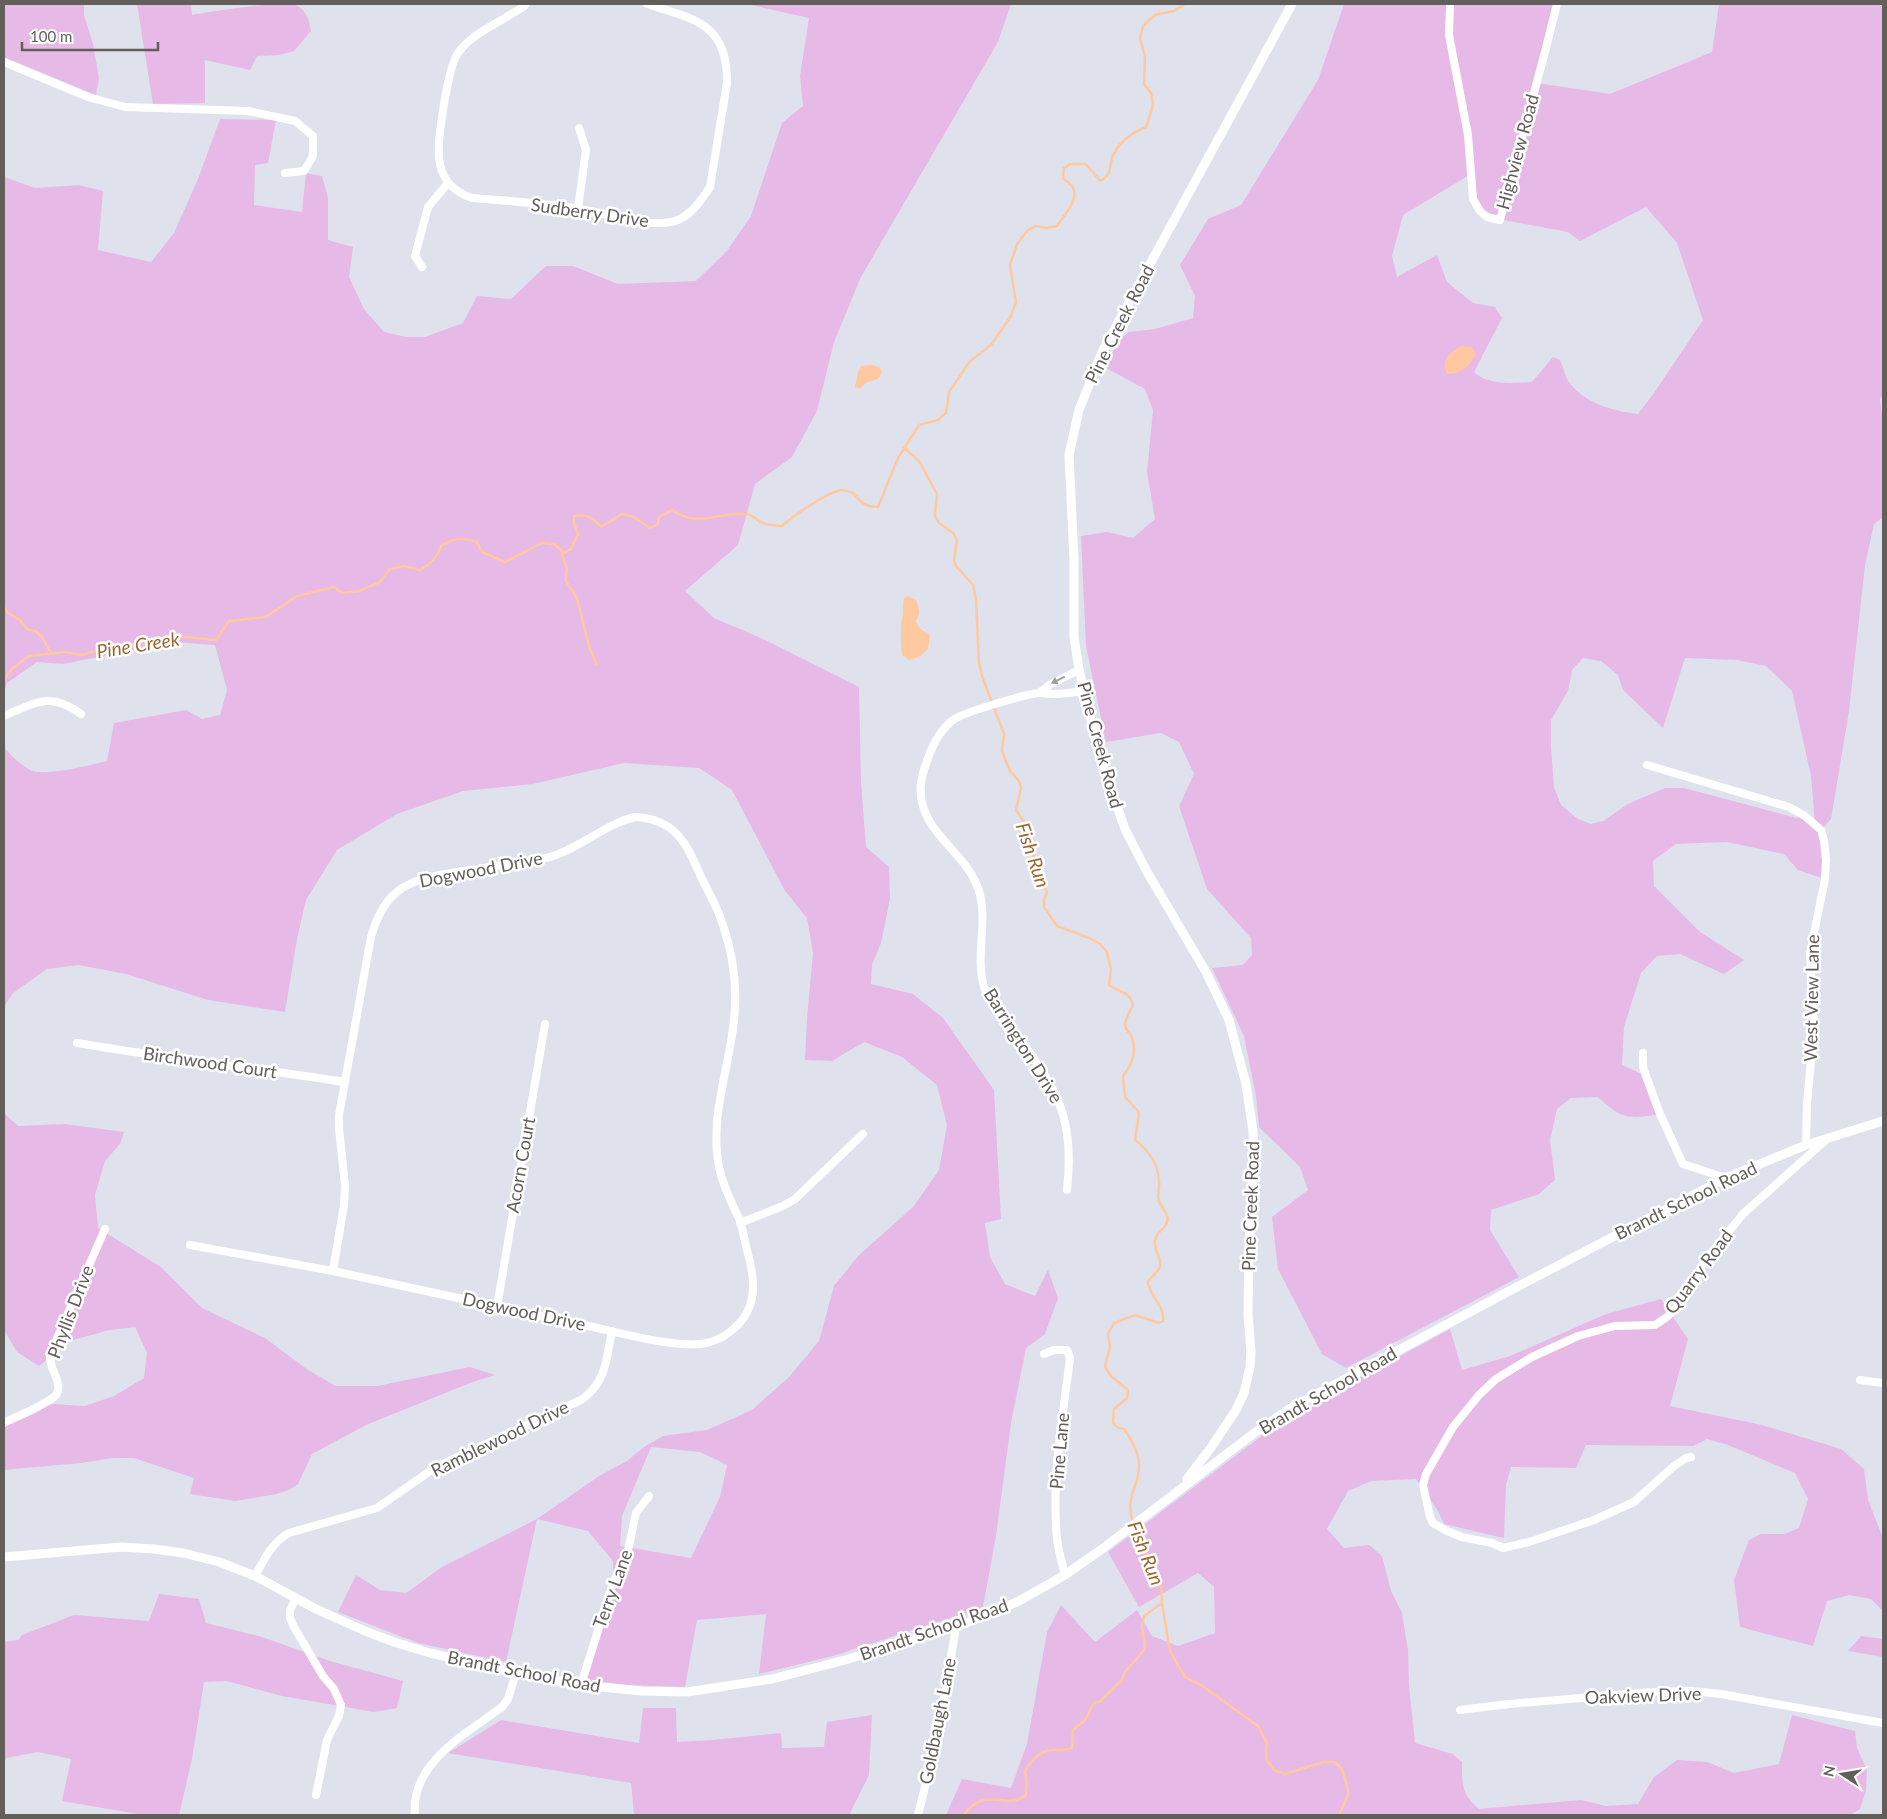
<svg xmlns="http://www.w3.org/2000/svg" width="1887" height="1819" viewBox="0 0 1887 1819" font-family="Lato,sans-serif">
	<rect width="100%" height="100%" fill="#dfe2ed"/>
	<!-- green -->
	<path fill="#e7b9e7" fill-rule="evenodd" d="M 4,4 L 84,4 L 84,15 L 93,44 L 99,78 L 96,95 L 4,57 Z
		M 137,4 L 191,4 L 192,15 C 210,12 284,0 296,5 C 307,11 309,20 311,31 L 294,51 L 280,55 L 257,56 L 250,70 L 205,60 L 205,103 L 153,104 Z
		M 747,4 L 1011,4 L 998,42 L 861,277 L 834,342 L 817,411 L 792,457 L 755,484 L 738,545 L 685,591 L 714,618 L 763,639 L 859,687 L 861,782 L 866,847 L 889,867 L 890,899 L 881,943 L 872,965 L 871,984 L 913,994 L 943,1018 L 994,1090 L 1001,1219 L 985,1223 L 990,1257 L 1005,1284 L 1035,1296 L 1048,1270 L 1058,1298 L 1045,1334 L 1026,1348 L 1011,1423 L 996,1536 L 983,1607 L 833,1656 L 759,1674 L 766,1614 L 697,1620 L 685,1687 L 627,1685 L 585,1680 L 613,1593 L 613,1561 L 588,1531 L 537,1519 L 506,1662 L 418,1643 L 338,1612 L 356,1575 L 380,1590 L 406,1593 L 442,1567 L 537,1519 L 599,1476 L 627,1461 L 644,1447 L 663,1436 L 707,1430 L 752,1410 L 789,1377 L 819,1341 L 834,1286 L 858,1256 L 913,1207 L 939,1170 L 947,1125 L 937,1085 L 902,1057 L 864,1042 L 832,1061 L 805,1060 L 807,1018 L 813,953 L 807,918 L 785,891 L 732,790 L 699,768 L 624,763 L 533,784 L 463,791 L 397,814 L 337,850 L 306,900 L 297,939 L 285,1012 L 208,1000 L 126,974 L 78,965 L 47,969 L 13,993 L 4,1007 L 4,747 C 10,755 21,765 30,770 C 44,777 91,765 107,761 L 114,723 L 186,710 L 202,719 L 220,715 L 227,690 L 215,645 L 173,642 L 63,664 L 37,662 L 7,683 L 4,692 L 4,177 L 35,188 L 79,185 L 103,191 L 98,250 L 151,262 L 174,233 L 198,179 L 220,119 L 276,120 L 268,163 L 255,165 L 254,205 L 302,212 L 306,173 L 322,176 L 328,198 L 328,240 L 353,247 L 349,277 L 364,309 L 384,332 L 406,337 L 425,337 L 463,323 L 477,296 L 511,299 L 546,266 L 573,266 L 618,284 L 696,281 L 727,251 L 751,216 L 782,123 L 803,106 L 800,76 L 809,18 ZM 651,1447 L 700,1452 L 727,1465 L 720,1497 L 691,1558 L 620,1546 L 622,1516 Z
		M 1344,4 L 1557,4 L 1537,83 L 1610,94 L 1712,52 L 1719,4 L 1883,4 L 1883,394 L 1880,399 L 1883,424 L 1883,517 L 1874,524 L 1865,565 L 1849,711 L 1831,819 L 1821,830 L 1825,879 L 1798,870 L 1784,854 L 1727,842 L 1676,844 L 1653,861 L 1654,886 L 1700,932 L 1744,960 L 1724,974 L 1680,954 L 1657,956 L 1641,973 L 1624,1027 L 1622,1065 L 1646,1076 L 1660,1114 C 1629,1119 1622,1120 1598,1097 L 1571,1098 L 1557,1109 L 1550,1140 L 1555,1180 L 1539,1194 L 1491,1210 L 1490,1230 L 1519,1277 L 1346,1368 L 1322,1354 L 1278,1269 L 1272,1217 L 1308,1190 L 1300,1167 L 1259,1127 L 1256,1096 L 1244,1036 L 1212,968 L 1243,965 L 1252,955 L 1251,938 L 1207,889 L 1179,806 L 1194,774 L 1179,742 L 1161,733 L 1106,742 L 1086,646 L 1081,536 L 1107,532 L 1133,538 L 1155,519 L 1147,472 L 1153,410 L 1145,389 L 1104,367 L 1120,339 L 1129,332 L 1155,329 L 1193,318 L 1195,296 L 1180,265 L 1208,219 L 1241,205 L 1318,80 ZM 1471,174 L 1480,211 L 1487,217 L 1568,232 L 1580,241 L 1646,207 L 1677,243 L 1703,320 L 1654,393 L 1638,414 C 1612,411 1581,402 1567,379 C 1564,373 1563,366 1560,360 L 1553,357 L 1532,382 C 1513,383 1489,386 1474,372 L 1502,318 L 1495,307 L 1473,303 L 1447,282 L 1437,255 L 1397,277 L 1392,256 L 1403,215 ZM 1583,658 L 1601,661 L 1618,675 L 1623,690 L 1663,728 L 1685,658 L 1737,660 L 1766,666 L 1792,691 L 1811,776 L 1815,824 L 1805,816 L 1797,818 L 1684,788 L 1665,788 L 1628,804 L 1603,821 L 1591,824 L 1578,819 L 1561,805 L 1554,787 L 1551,747 L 1551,720 L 1568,691 L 1572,670 Z
		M 4,1113 L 18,1126 L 64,1124 L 124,1132 L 120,1144 L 105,1161 L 95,1195 L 98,1228 L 161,1267 L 202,1308 L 265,1338 L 308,1370 L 336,1386 L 377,1386 L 470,1367 L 495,1375 L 470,1383 L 366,1425 L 312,1454 L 298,1484 L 289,1490 L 277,1494 L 235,1501 L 190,1494 L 194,1478 L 134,1458 L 113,1458 L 81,1463 L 4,1470 L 4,1427 L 15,1419 L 52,1404 L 85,1406 L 114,1396 L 144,1378 L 147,1353 L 135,1327 L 110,1330 L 73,1340 L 39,1366 L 17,1352 L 4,1330 Z
		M 1661,1299 L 1688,1339 L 1670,1406 L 1762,1425 L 1841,1449 L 1864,1469 L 1868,1500 L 1883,1538 L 1883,1611 L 1871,1599 L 1849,1595 L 1827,1601 L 1813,1646 L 1740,1627 L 1734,1580 L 1749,1540 L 1761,1534 L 1784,1534 L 1799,1528 L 1808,1499 L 1795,1473 L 1728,1445 L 1707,1439 L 1693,1446 L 1586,1445 L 1576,1468 L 1511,1467 L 1506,1485 L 1504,1538 L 1444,1524 L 1438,1511 L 1416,1479 L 1371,1481 L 1348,1491 L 1327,1529 L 1344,1548 L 1369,1545 L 1382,1556 L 1391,1591 L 1402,1613 L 1408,1650 L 1409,1685 L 1415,1743 L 1453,1754 L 1462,1762 C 1462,1784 1461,1794 1479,1809 L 1581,1800 L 1606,1806 L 1638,1804 L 1654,1777 L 1677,1760 L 1707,1762 L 1734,1773 L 1779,1764 L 1792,1715 L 1855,1731 L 1857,1748 L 1867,1770 L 1866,1791 L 1860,1809 L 1850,1815 L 946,1815 L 962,1779 L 1011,1788 L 1027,1744 L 1047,1632 L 1061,1605 L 1095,1642 L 1137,1610 L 1152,1636 L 1178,1646 L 1215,1633 L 1214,1587 L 1198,1573 L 1139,1607 L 1108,1552 L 1283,1420 L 1450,1329 L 1462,1370 L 1510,1356 L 1606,1314 Z
		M 159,1594 L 199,1599 L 206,1623 L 262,1637 L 330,1661 L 403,1681 L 397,1708 L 374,1712 L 282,1696 L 226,1681 L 204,1682 L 192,1759 L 179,1815 L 143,1815 L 62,1801 L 71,1759 L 38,1752 L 6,1758 L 4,1763 L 4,1642 L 18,1640 L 22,1635 L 74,1615 L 149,1621 Z
		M 1861,1636 L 1883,1639 L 1883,1657 L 1848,1651 Z
		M 643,1708 L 676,1708 L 677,1742 L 712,1740 L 781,1733 L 782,1748 L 824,1747 L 827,1722 L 872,1715 L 869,1775 L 849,1815 L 634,1815 L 631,1783 L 448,1753 L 501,1720 L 639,1743 Z"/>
	<!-- water -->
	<path fill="#ffc89e" d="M 1462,346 L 1472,347 L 1476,354 C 1471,365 1460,375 1447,374 C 1440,361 1450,352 1462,346 Z
		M 872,365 L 879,367 L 882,371 C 879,382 875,379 866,383 C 864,384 862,387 860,389 L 855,387 L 858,372 L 861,366 Z
		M 908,596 L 916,600 C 919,608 921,613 916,621 L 919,628 L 930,635 L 928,649 L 919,657 L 909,660 L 902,655 C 901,641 900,632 902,619 C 904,612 902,605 904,598 Z"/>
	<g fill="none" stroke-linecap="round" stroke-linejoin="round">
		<!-- stream -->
		<path stroke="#ffc89e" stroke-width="2.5" d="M 904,448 L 919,461 L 937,494 L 935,515 L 938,522 L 953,533 L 957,540 L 954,561 L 956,566 L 973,585 L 976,599 L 979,663 L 982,676 L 1004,734 L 1002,750 L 1005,759 L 1010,771 L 1019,781 L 1021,788 L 1016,810 L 1026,825 L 1027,840 L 1035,859 L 1039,877 L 1047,892 L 1044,899 L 1044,907 L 1057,926 L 1089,938 L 1100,944 L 1107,952 L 1111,970 L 1109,985 C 1120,994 1128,989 1133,1005 C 1130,1011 1126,1017 1125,1024 C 1125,1031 1130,1032 1132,1038 C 1137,1053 1132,1064 1123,1076 L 1125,1097 L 1137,1110 L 1139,1114 L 1135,1140 C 1150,1151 1160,1167 1159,1186 C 1159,1192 1157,1195 1159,1201 C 1161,1209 1170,1213 1167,1222 C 1165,1230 1156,1231 1155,1241 C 1153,1250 1165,1261 1158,1270 C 1155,1274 1151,1277 1148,1282 C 1150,1297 1165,1306 1163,1321 L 1159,1323 L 1135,1315 L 1114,1323 L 1108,1334 L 1110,1347 L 1105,1367 L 1111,1376 L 1128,1390 L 1127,1398 L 1114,1409 L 1113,1423 L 1118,1428 L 1124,1429 C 1131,1439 1139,1452 1139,1465 C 1140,1487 1124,1496 1133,1522
			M 563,554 L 562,555 L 567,568 L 566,581 L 577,598 L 589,646 L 596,664
			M 4,606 L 8,613 L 20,620 L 28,630 L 36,631 L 42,637 L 51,653
			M 4,679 L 13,668 L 29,656 L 65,652 L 82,655 L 108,647 L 126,648 L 144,642 L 157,641 L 175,636 L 216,640 L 229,621 L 266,617 L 297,596 L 334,587 L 342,593 L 359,591 L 380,582 L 390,569 L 404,566 L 420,570 C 431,563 437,558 441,546 C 456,537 460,537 477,542 L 482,552 L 505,562 L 542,543 L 554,544 L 564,553 L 571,549 L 578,534 L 574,523 L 574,516 C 586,514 593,517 601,527 L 622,514 L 634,517 L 650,528 L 658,524 L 659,517 L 672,510 C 699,529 717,511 746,514 C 753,514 756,521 763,523 C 768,526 776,525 782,526 C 793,516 826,493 841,490 C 845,490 850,492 853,493 C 861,502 865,507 878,507 L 898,458 L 919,425 L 938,420 L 946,413 L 949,392 L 970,361 L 991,345 L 1011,316 L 1016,302 L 1010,265 L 1017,244 L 1027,231 L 1035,226 L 1046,228 L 1057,226 C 1063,217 1081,198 1072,186 C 1069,183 1066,181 1063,178 L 1064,168 L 1070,164 L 1086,164 L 1100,181 C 1112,174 1109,170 1112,158 C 1118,142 1131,133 1146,127 L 1153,105 L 1151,93 L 1144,84 L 1145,56 L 1140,39 L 1143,26 L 1155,15 L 1174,11 L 1185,4
			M 1162,1604 L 1170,1651 L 1185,1677 L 1201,1685 L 1258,1726 L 1267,1743 L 1266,1759 L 1274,1770 L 1285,1774 L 1323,1762 L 1335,1762 L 1342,1769 L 1349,1793 L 1339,1815
			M 964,1815 C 986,1784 1005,1812 1026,1795 L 1027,1780 L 1025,1771 C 1031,1761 1039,1751 1051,1750 C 1059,1749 1063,1751 1072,1748 L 1073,1730 L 1085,1720 L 1094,1703 L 1100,1701 L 1122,1680 L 1125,1672 L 1144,1650 L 1145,1643 L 1142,1627 L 1144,1616 L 1162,1603 L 1161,1581 L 1154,1565 L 1141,1545 L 1134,1527"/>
		<!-- minor -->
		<path stroke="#fff" stroke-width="8" d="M 526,4 C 522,9 516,11 510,15 C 492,26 471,35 458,53 C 451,63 446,92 444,104 C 439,141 427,183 472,198 C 508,201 545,203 580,209 C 607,213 652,230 678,220 C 692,214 702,199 710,187 L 727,83 C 728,23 694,19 647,4
			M 1450,4 L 1449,35 L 1468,135 L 1473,199 L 1480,211 L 1487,217 L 1500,220 L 1545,52 L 1557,4
			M 4,62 L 88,97 L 125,107 L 248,111 L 295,121 L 313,136 L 313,156 L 304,171 L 285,173
			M 578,208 L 586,150 L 579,128
			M 422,267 L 415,256 L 428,207 L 448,183
			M 1039,693 L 1051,684 L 1079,670
			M 4,716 C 35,703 50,691 81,714
			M 1647,765 L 1789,807 L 1805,816 L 1821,830 L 1824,841 L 1826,860 L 1825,879 L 1810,953 L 1814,1028 L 1807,1104 L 1806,1145
			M 635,817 C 677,819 687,845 702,879 C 708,891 714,902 719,914 C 732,948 738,984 734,1020 C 729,1070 708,1121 720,1171 C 724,1189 733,1205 740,1221 C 743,1231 745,1241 747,1250 C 756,1282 759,1312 727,1334 C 720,1339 709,1343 700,1344 C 670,1347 618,1332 588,1326 C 503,1308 418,1290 333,1271 L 344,1205 L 345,1185 L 339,1129 L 339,1115 L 371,937 C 385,887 410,879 458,872 C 477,869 496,866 515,863 C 528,861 543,860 556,855 C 584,845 606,824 635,817 Z
			M 77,1043 C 165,1058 255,1068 344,1082
			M 1643,1053 L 1643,1067 L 1646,1076 L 1660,1114 L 1683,1164 L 1726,1178
			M 1067,1190 C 1075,1118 1058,1090 1016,1034 C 1005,1020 990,1005 984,987 C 974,953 991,916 976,883 C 964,856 936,839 925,812 C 918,794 920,779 927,761 C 932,746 940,730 953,720 C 962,713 1025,694 1039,693 C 1044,693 1049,694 1054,694 C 1064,694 1074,692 1084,691
			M 740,1223 L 783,1206 L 795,1199 L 863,1134
			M 190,1245 L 333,1271
			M 497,1307 L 545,1024
			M 1044,1354 L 1054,1350 L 1067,1350 L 1070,1358 C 1063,1417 1051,1478 1057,1538 C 1058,1550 1062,1563 1065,1575
			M 1860,1380 L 1883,1383
			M 4,1423 C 16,1417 48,1404 56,1395 C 59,1391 59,1388 58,1384 C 56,1372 49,1368 50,1354 L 105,1229
			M 1691,1457 L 1686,1458 L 1674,1466 L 1634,1502 L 1594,1520 L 1529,1542 L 1503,1548 L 1492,1543 L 1462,1537 L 1447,1531 L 1433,1523 L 1430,1517 L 1423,1485 L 1426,1474 L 1453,1427 L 1479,1395 L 1496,1379 L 1532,1357 L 1578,1336 L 1615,1326 L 1655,1325 L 1667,1317 L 1677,1307 L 1706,1259 L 1744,1213 L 1827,1139
			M 255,1576 C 264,1560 272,1542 289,1533 L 377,1508 L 436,1467 L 581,1400 C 607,1382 606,1359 612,1331
			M 296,1598 L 290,1610 L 290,1618 L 294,1627 L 323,1676 L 334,1689 L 341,1705 L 339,1716 L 327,1740 L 316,1795
			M 581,1685 L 612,1586 L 628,1550 L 636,1513 L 649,1496
			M 1460,1710 L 1509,1704 L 1654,1692 L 1692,1691 L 1721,1694 L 1883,1723
			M 415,1815 C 410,1763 466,1734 502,1707 L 508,1699 L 516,1673
			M 918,1815 L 938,1735 L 956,1627"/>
		<!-- tertiary -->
		<path stroke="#fff" stroke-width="9" d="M 1187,1479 L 1210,1449 L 1236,1410 L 1244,1393 L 1250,1367 L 1251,1352 L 1248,1314 L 1249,1251 L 1254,1155 L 1253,1131 L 1246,1084 L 1229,1020 L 1206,972 L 1146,870 L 1125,829 L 1099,754 L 1079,670 L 1074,637 L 1074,560 L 1069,455 L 1079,410 L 1102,352 L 1292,4
			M 4,1557 L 121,1547 L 154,1549 L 183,1553 L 219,1562 L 255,1576 L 316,1609 L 365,1631 L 394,1642 L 430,1653 L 516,1673 L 581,1685 L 642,1691 L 687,1692 L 772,1679 L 845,1660 L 956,1627 L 1017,1602 L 1065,1575 L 1102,1549 L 1253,1434 L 1289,1409 L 1513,1289 L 1726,1178 L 1806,1145 L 1883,1121"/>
	</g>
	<!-- one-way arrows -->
	<defs><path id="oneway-solid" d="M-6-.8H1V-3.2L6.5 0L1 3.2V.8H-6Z" transform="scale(1.25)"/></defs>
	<use fill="#a19e9b" href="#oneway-solid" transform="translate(1058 680) rotate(154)"/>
	<g text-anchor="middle" stroke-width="5" stroke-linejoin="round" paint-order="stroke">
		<!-- street labels -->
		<g font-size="18" fill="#625e59" stroke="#fff">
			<text transform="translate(1518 152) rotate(-75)" y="6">Highview Road</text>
			<text transform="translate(590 213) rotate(8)" y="6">Sudberry Drive</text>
			<text transform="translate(1120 324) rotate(-63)" y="6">Pine Creek Road</text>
			<text transform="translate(1100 745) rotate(75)" y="6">Pine Creek Road</text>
			<text transform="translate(481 870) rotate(-11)" y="6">Dogwood Drive</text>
			<text transform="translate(1812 998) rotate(-89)" y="6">West View Lane</text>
			<text transform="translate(1023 1046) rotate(58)" y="6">Barrington Drive</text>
			<text transform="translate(210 1063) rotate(8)" y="6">Birchwood Court</text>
			<text transform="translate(521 1165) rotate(-80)" y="6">Acorn Court</text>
			<text transform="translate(1686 1201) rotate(-26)" y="6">Brandt School Road</text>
			<text transform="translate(1251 1206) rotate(-88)" y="6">Pine Creek Road</text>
			<text transform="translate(1699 1272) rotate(-53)" y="6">Quarry Road</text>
			<text transform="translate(71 1312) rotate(-69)" y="6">Phyllis Drive</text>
			<text transform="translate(524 1312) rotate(12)" y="6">Dogwood Drive</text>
			<text transform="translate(1328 1391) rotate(-30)" y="6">Brandt School Road</text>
			<text transform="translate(500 1439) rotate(-26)" y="6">Ramblewood Drive</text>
			<text transform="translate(1060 1451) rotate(-85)" y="6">Pine Lane</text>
			<text transform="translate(613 1589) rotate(-70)" y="6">Terry Lane</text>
			<text transform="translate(934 1630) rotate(-19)" y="6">Brandt School Road</text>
			<text transform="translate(524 1672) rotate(11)" y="6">Brandt School Road</text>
			<text transform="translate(1643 1696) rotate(-2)" y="6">Oakview Drive</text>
			<text transform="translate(938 1721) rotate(-79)" y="6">Goldbaugh Lane</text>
		</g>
		<!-- water labels -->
		<g font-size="19" font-style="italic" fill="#9c672e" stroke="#fff">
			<text transform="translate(138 645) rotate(-9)" y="7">Pine Creek</text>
			<text transform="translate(1033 855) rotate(71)" y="7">Fish Run</text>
			<text transform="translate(1146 1553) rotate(68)" y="7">Fish Run</text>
		</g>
	</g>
	<!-- border -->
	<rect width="1887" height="1819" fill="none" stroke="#625e59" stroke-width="10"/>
	<!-- north arrow -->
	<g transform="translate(1842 1774) rotate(282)" stroke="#ffffff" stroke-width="4" paint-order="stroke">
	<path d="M0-4L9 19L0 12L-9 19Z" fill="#625e59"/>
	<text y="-8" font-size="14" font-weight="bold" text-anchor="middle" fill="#625e59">N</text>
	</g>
	<!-- scale -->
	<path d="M22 42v8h136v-8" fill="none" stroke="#625e59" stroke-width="2.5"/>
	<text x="30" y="42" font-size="15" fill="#625e59" stroke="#ffffff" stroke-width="4" paint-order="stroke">100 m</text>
</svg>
